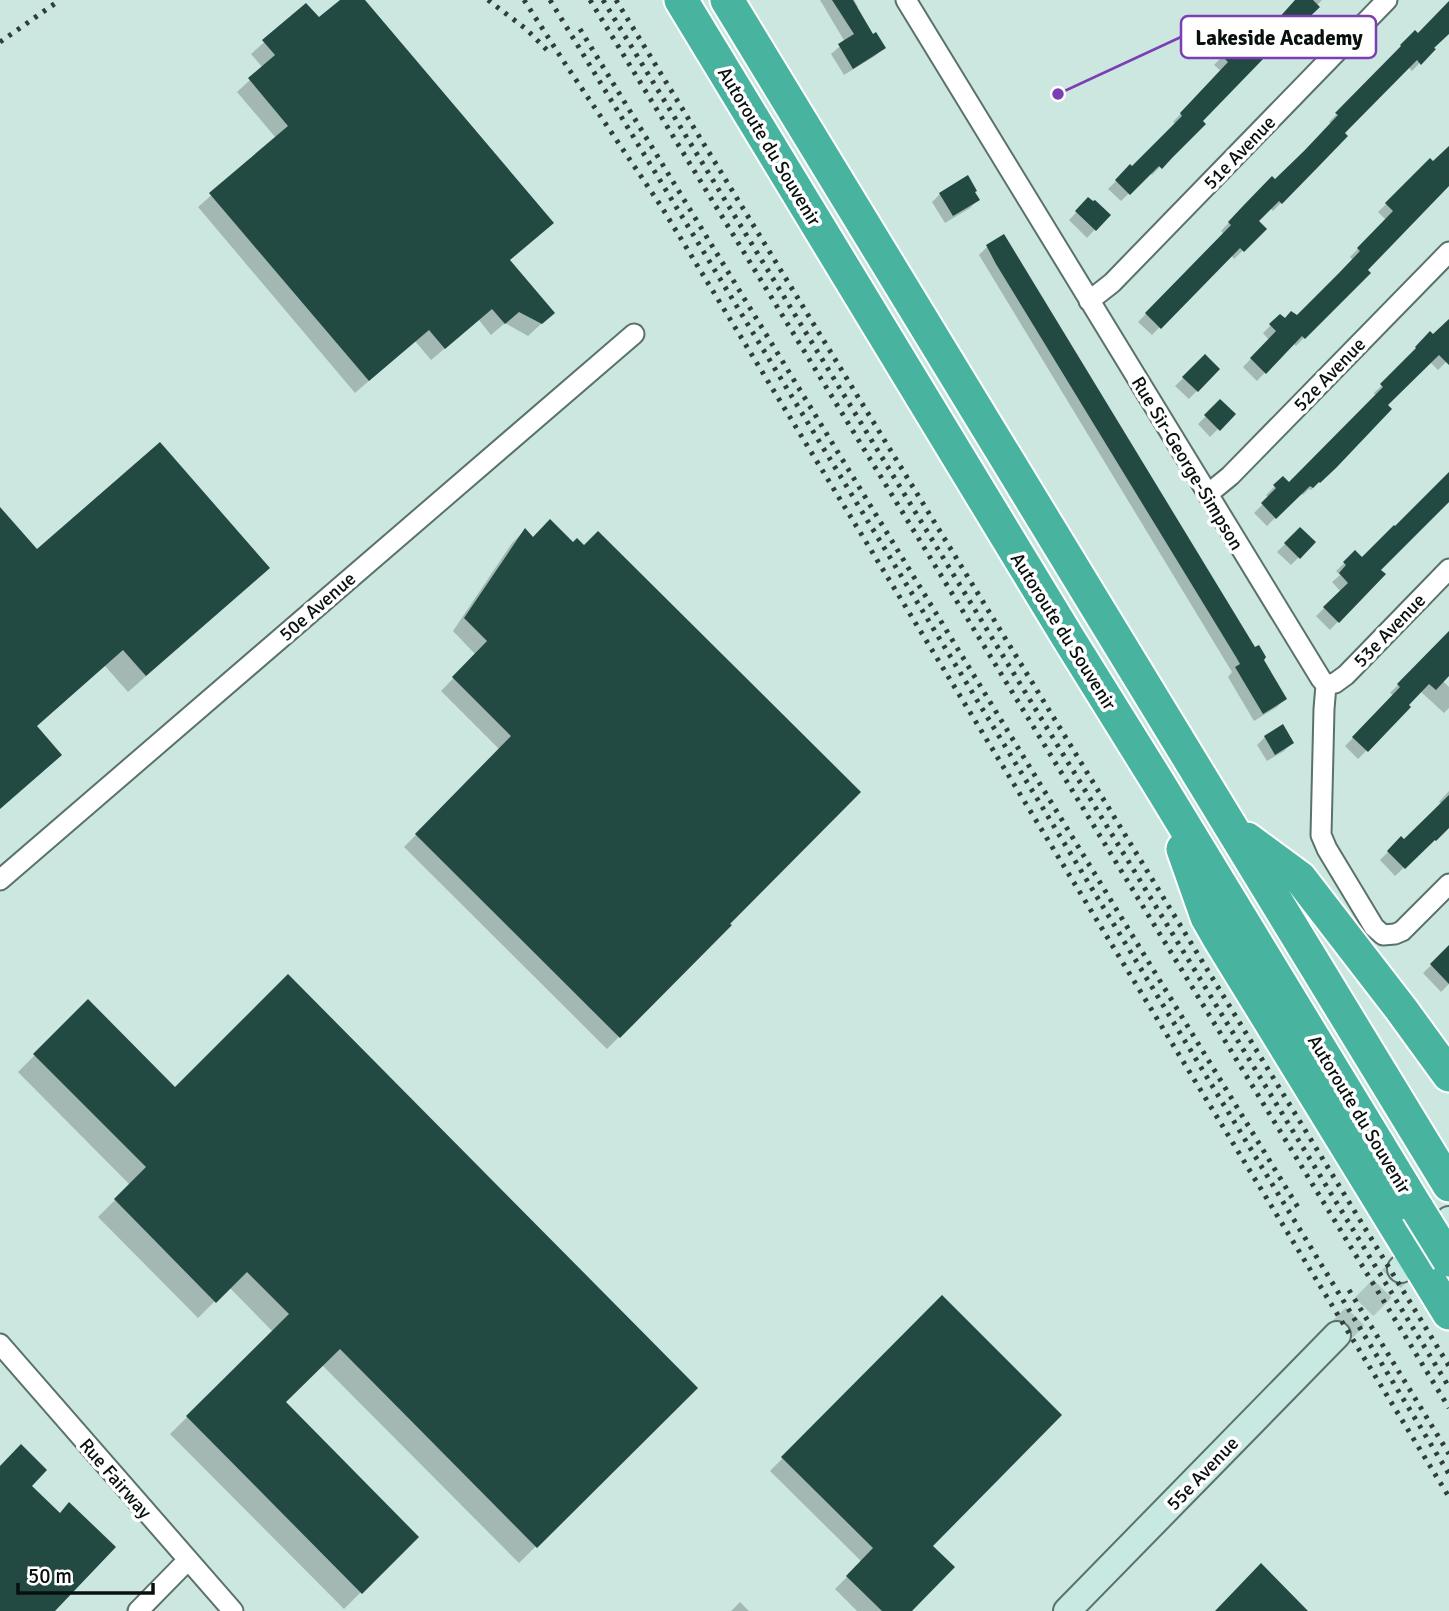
<svg xmlns="http://www.w3.org/2000/svg" width="1449" height="1611" viewBox="0 0 1449 1611" font-family="Signika,sans-serif">
	<rect width="100%" height="100%" fill="#cce7e0"/>
	<!-- shadow -->
	<path fill="#0003" d="M 342,0 L 362,0 L 509,261 L 553,313 L 528,336 L 505,323 L 491,335 L 479,320 L 431,360 L 415,341 L 355,393 L 198,207 L 276,138 L 237,92 L 263,68 L 251,54 L 306,5 L 319,20 Z
		M 820,0 L 854,0 L 858,7 L 856,9 L 873,36 L 883,48 L 875,56 L 844,75 L 831,54 L 845,42 Z
		M 1298,0 L 1322,0 L 1317,5 L 1318,7 L 1287,36 L 1285,34 L 1200,121 L 1203,124 L 1152,175 L 1150,173 L 1121,201 L 1108,189 L 1130,167 L 1132,169 L 1176,125 L 1173,122 L 1221,71 L 1214,65 L 1236,42 L 1243,49 L 1277,22 Z
		M 1449,3 L 1449,30 L 1432,48 L 1433,49 L 1412,71 L 1408,67 L 1343,133 L 1346,136 L 1273,211 L 1270,208 L 1257,221 L 1265,229 L 1234,259 L 1231,255 L 1152,335 L 1138,322 L 1224,234 L 1221,231 L 1235,216 L 1275,182 L 1331,124 L 1329,122 L 1394,55 L 1418,35 Z
		M 1449,148 L 1449,184 L 1365,270 L 1340,301 L 1296,346 L 1293,343 L 1257,381 L 1243,367 L 1269,340 L 1263,333 L 1280,316 L 1284,321 L 1297,317 L 1353,260 L 1350,257 L 1386,220 L 1378,212 L 1430,160 L 1433,164 Z
		M 973,193 L 978,200 L 970,208 L 945,223 L 932,202 L 940,194 Z
		M 1089,199 L 1108,215 L 1087,238 L 1069,220 Z
		M 1003,237 L 1285,699 L 1277,707 L 1254,721 L 1228,677 L 1232,672 L 979,255 L 987,247 Z
		M 1449,321 L 1449,359 L 1438,370 L 1430,362 L 1386,405 L 1390,409 L 1311,490 L 1309,489 L 1303,495 L 1301,492 L 1267,526 L 1254,513 L 1269,498 L 1266,495 L 1283,478 L 1289,484 L 1376,396 L 1374,393 Z
		M 1205,357 L 1218,369 L 1189,399 L 1175,386 Z
		M 1220,402 L 1233,414 L 1210,437 L 1198,424 Z
		M 1449,474 L 1449,502 L 1379,570 L 1383,574 L 1330,630 L 1316,616 L 1341,592 L 1332,582 L 1340,575 L 1336,571 L 1355,553 L 1362,559 Z
		M 0,510 L 37,552 L 250,585 L 128,692 L 105,666 L 35,727 L 60,755 L 0,809 Z
		M 1300,529 L 1314,542 L 1291,565 L 1277,552 Z
		M 525,530 L 730,925 L 607,1049 L 404,847 L 500,750 L 441,691 L 476,655 L 453,631 L 512,543 Z
		M 1449,633 L 1449,661 L 1436,674 L 1449,687 L 1449,708 L 1444,713 L 1420,691 L 1406,705 L 1409,708 L 1358,759 L 1345,746 L 1394,696 L 1390,693 Z
		M 1265,737 L 1292,743 L 1284,751 L 1267,761 L 1257,745 Z
		M 1449,791 L 1449,825 L 1395,876 L 1380,860 L 1401,839 L 1404,842 L 1442,804 L 1439,802 Z
		M 1449,948 L 1449,984 L 1441,992 L 1423,973 Z
		M 88,1002 L 175,1089 L 696,1388 L 519,1563 L 321,1364 L 283,1402 L 416,1537 L 344,1609 L 170,1434 L 273,1332 L 229,1287 L 198,1318 L 98,1217 L 130,1185 L 18,1072 Z
		M 942,1298 L 930,1546 L 909,1611 L 857,1611 L 835,1589 L 862,1562 L 770,1471 Z
		M 740,1602 L 749,1611 L 731,1611 Z"/>
	<!-- building -->
	<path fill="#234a42" d="M 340,0 L 365,0 L 554,223 L 510,260 L 555,313 L 542,324 L 519,312 L 505,324 L 492,309 L 445,349 L 429,330 L 369,381 L 209,193 L 288,126 L 248,78 L 275,55 L 262,40 L 306,3 L 319,17 Z
		M 832,0 L 853,0 L 873,34 L 876,32 L 886,48 L 853,69 L 838,44 L 854,34 Z
		M 1295,0 L 1313,0 L 1320,7 L 1297,29 L 1294,27 L 1203,121 L 1206,124 L 1172,158 L 1162,169 L 1159,166 L 1130,195 L 1115,180 L 1130,164 L 1132,166 L 1182,116 L 1180,113 L 1228,62 L 1221,55 L 1236,40 L 1244,47 L 1273,16 L 1277,20 Z
		M 1449,1 L 1449,34 L 1434,48 L 1436,49 L 1421,65 L 1417,60 L 1345,133 L 1348,136 L 1320,165 L 1282,204 L 1279,201 L 1259,221 L 1267,229 L 1244,252 L 1240,248 L 1161,329 L 1145,313 L 1231,225 L 1228,222 L 1243,206 L 1272,176 L 1275,179 L 1304,151 L 1338,115 L 1335,113 L 1401,46 L 1400,45 L 1415,30 L 1418,33 Z
		M 1449,146 L 1449,186 L 1368,270 L 1371,273 L 1305,339 L 1302,336 L 1266,374 L 1250,358 L 1276,331 L 1269,324 L 1280,314 L 1285,318 L 1291,311 L 1297,315 L 1339,273 L 1360,251 L 1357,248 L 1393,211 L 1385,203 L 1430,158 L 1433,161 Z
		M 968,175 L 977,191 L 975,192 L 980,200 L 953,216 L 939,193 Z
		M 1088,197 L 1093,201 L 1095,200 L 1111,215 L 1096,231 L 1075,211 Z
		M 1004,234 L 1255,647 L 1259,645 L 1266,657 L 1264,660 L 1287,699 L 1263,714 L 1235,667 L 1240,664 L 1236,657 L 996,264 L 986,245 Z
		M 1449,319 L 1449,365 L 1439,355 L 1388,405 L 1392,409 L 1336,468 L 1320,483 L 1319,482 L 1313,488 L 1310,486 L 1276,519 L 1261,503 L 1276,488 L 1273,485 L 1283,476 L 1289,482 L 1383,387 L 1380,384 L 1416,348 L 1415,347 L 1430,331 L 1433,334 Z
		M 1205,354 L 1220,369 L 1198,392 L 1182,377 Z
		M 1220,399 L 1236,414 L 1220,431 L 1204,415 Z
		M 160,442 L 270,568 L 146,676 L 123,650 L 37,726 L 62,755 L 0,809 L 0,507 L 37,549 Z
		M 1449,472 L 1449,502 L 1381,570 L 1386,574 L 1339,623 L 1323,607 L 1348,583 L 1339,573 L 1346,565 L 1343,562 L 1355,550 L 1362,557 L 1394,525 L 1395,526 Z
		M 550,519 L 573,542 L 577,538 L 584,545 L 598,531 L 861,792 L 730,924 L 732,925 L 620,1038 L 415,834 L 511,736 L 452,677 L 487,641 L 464,618 L 525,528 L 533,537 Z
		M 1300,527 L 1316,542 L 1300,559 L 1284,543 Z
		M 1449,631 L 1449,676 L 1436,690 L 1429,684 L 1409,705 L 1411,707 L 1368,752 L 1352,737 L 1400,687 L 1397,684 Z
		M 1283,724 L 1294,743 L 1275,755 L 1264,736 Z
		M 1449,795 L 1449,828 L 1436,841 L 1435,840 L 1405,869 L 1387,851 L 1401,836 L 1404,839 Z
		M 1449,945 L 1449,984 L 1430,964 Z
		M 288,974 L 698,1388 L 537,1548 L 340,1349 L 286,1402 L 419,1537 L 362,1594 L 186,1416 L 289,1314 L 247,1272 L 216,1303 L 114,1199 L 146,1167 L 33,1054 L 88,999 L 175,1087 Z
		M 942,1295 L 1062,1415 L 933,1546 L 955,1567 L 912,1611 L 882,1611 L 846,1576 L 873,1548 L 781,1457 Z
		M 21,1444 L 47,1470 L 32,1486 L 60,1513 L 69,1502 L 116,1547 L 55,1611 L 0,1611 L 0,1466 Z
		M 1261,1563 L 1308,1611 L 1215,1611 Z"/>
	<g fill="none" stroke-linecap="round" stroke-linejoin="round">
		<!-- secondary-tunnel -->
		<path stroke="#afc7c1" stroke-width="26" stroke-dasharray="26 13" stroke-linecap="butt" d="M 1337,1335 L 1401,1269"/>
		<!-- street casing -->
		<g stroke="#5a726c" stroke-width="23">
			<path id="street" d="M 906,0 L 1321,679 L 1326,685 L 1324,709 L 1321,835 L 1327,849 L 1374,927 L 1383,935 L 1395,934 L 1402,931 L 1449,884
				M 1089,301 L 1112,283 L 1387,0
				M 1208,494 L 1230,476 L 1449,252
				M 1326,685 L 1335,683 L 1346,675 L 1449,569
				M 0,880 L 634,334
				M 0,1344 L 233,1611
				M 138,1611 L 188,1560"/>
		</g>
		<!-- secondary casing -->
		<g stroke="#5a726c" stroke-width="30">
			<path id="secondary" d="M 1401,1269 L 1449,1220
				M 1067,1611 L 1337,1335"/>
		</g>
		<!-- highway casing -->
		<g stroke="#fff" stroke-width="37">
			<path id="highway" d="M 681,0 L 1067,636 L 1159,784 L 1418,1210
				M 727,0 L 1449,1185
				M 1247,839 L 1300,878 L 1401,1009 L 1449,1075
				M 1183,849 L 1207,917 L 1219,938 L 1449,1313"/>
		</g>
		<!-- street -->
		<use href="#street" stroke="#fff" stroke-width="19"/>
		<!-- secondary -->
		<use href="#secondary" stroke="#c8e8e2" stroke-width="26"/>
		<!-- highway -->
		<use href="#highway" stroke="#48b49f" stroke-width="33"/>
		<!-- rail -->
		<path stroke="#303d3a" stroke-width="5" stroke-dasharray="3.5 7" stroke-linecap="butt" d="M 488,0 L 526,29 L 549,52
			M 524,0 L 566,65 L 661,206 L 1449,1497
			M 550,0 L 1449,1474
			M 590,0 L 1449,1408
			M 603,0 L 1449,1387
			M 616,0 L 1449,1366
			M 580,29 L 1299,1209
			M 0,42 L 60,0
			M 1349,1290 L 1449,1454"/>
		<!-- highway-bridge casing -->
		<g stroke="#fff" stroke-width="37" stroke-linecap="butt">
			<path id="highway-bridge" d="M 1418,1210 L 1449,1260"/>
		</g>
		<!-- highway-bridge -->
		<use href="#highway-bridge" stroke="#48b49f" stroke-width="33"/>
	</g>
	<g text-anchor="middle" stroke-width="7" stroke-linejoin="round" paint-order="stroke">
		<!-- street labels -->
		<g font-size="19" fill="#08110f" stroke="#fff">
			<text transform="translate(770 146) rotate(59)" y="7">Autoroute du Souvenir</text>
			<text transform="translate(1239 152) rotate(-46)" y="7">51e Avenue</text>
			<text transform="translate(1329 374) rotate(-46)" y="7">52e Avenue</text>
			<text transform="translate(1188 463) rotate(59)" y="7">Rue Sir-George-Simpson</text>
			<text transform="translate(317 606) rotate(-41)" y="7">50e Avenue</text>
			<text transform="translate(1389 630) rotate(-46)" y="7">53e Avenue</text>
			<text transform="translate(1064 631) rotate(58)" y="7">Autoroute du Souvenir</text>
			<text transform="translate(1360 1114) rotate(59)" y="7">Autoroute du Souvenir</text>
			<text transform="translate(1202 1473) rotate(-46)" y="7">55e Avenue</text>
			<text transform="translate(116 1478) rotate(49)" y="7">Rue Fairway</text>
		</g>
	</g>
	<!-- callouts -->
	<path fill="none" stroke="#7c3eb4" stroke-width="2.5" d="M1058 94L1181 37"/>
	<circle fill="#7c3eb4" stroke="#fff" stroke-width="2.5" cx="1058" cy="94" r="7"/>
	<rect fill="#fff" stroke="#7c3eb4" stroke-width="2.5" x="1181" y="16" width="195" height="42" rx="7"/>
	<g font-size="21" text-anchor="middle" font-weight="bold" fill="#08110f">
		<text x="1279" y="45">Lakeside Academy</text>
	</g>
	<!-- scale -->
	<path d="M18 1583v10h135v-10" fill="none" stroke="#08110f" stroke-width="3.5"/>
	<text x="28" y="1583" font-size="21" fill="#08110f" stroke="#ffffff" stroke-width="5" paint-order="stroke">50 m</text>
</svg>
